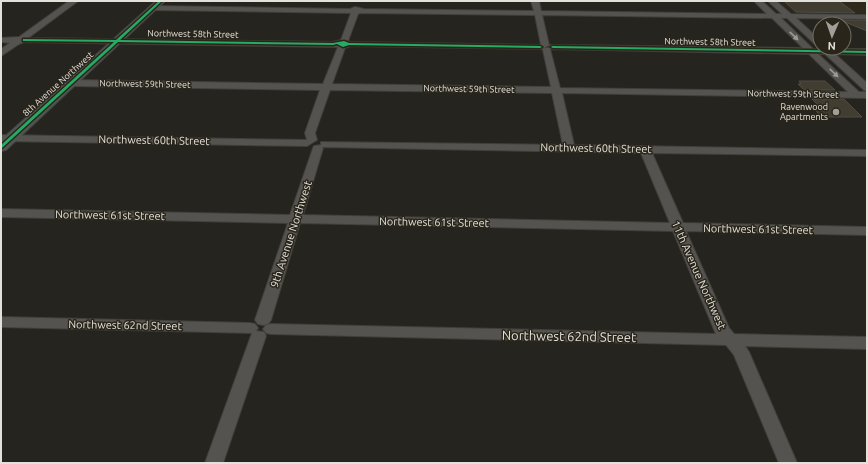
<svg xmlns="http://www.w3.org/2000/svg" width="868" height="464" viewBox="0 0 868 464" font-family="Ubuntu,sans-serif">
	<rect width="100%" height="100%" fill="#26241e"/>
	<!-- built -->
	<path fill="#2e291a" d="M 779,1 L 867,1 L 867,14 L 793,13 Z"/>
	<!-- building -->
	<path fill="#413d30" stroke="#4e4c47" d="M 784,1 L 839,1 L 855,13 L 796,12 Z
		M 840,20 L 865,20 L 867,22 L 867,31 Z
		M 799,81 L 825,81 L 835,90 L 804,90 L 798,84 L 801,84 Z
		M 812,99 L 844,99 L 862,117 L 822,117 L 811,106 L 818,105 Z"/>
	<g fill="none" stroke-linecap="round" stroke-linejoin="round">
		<!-- minor casing -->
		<g stroke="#413f3a" stroke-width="2">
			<path id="minor" d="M 69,1 L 78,1 L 28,38 L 333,42 L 341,40 L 351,13 L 150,10 L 149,8 L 153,6 L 350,9 L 355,7 L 364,9 L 534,11 L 531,1 L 539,1 L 541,11 L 767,14 L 754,1 L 762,1 L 776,14 L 782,14 L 768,1 L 776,1 L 791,14 L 867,15 L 867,19 L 796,18 L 820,40 L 820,46 L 817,46 L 787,18 L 781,18 L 813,49 L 867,49 L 867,55 L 835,54 L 867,83 L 867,91 L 864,90 L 825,54 L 818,54 L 859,92 L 867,92 L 867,98 L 562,93 L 574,145 L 867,150 L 867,156 L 652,153 L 683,223 L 867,227 L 867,235 L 686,231 L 729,328 L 734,334 L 867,337 L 867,349 L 745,346 L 749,352 L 797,463 L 779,463 L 734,355 L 726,345 L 271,334 L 266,333 L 263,329 L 266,325 L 271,324 L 716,334 L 673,231 L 300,223 L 271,320 L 268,324 L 263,325 L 258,324 L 255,320 L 288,223 L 1,217 L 1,209 L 290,215 L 313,148 L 314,146 L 321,145 L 321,142 L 563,145 L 552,93 L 330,90 L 315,133 L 317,140 L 307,146 L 1,141 L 1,135 L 307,140 L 305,133 L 320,90 L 72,86 L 67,83 L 72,80 L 323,84 L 338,47 L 24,42 L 19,44 L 1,56 L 1,49 L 10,43 L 1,42 L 1,38 L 19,37 ZM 360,13 L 535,15 L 541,45 L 350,42 L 348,41 L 358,14 ZM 542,15 L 772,18 L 803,48 L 553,45 L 550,45 L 550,48 L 544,48 L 543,50 L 551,87 L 332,84 L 345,48 L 350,46 L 543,49 L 549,45 ZM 550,49 L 809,54 L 848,92 L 560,88 ZM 322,147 L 641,153 L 670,223 L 303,215 L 323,148 Z
				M 1,317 L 250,323 L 255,324 L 258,328 L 256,331 L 264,332 L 266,336 L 223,463 L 205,463 L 252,333 L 1,327 Z"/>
		</g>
		<!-- major casing -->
		<g stroke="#413f3a" stroke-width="2">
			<path id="major" d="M 156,1 L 165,1 L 6,150 L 1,151 L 1,140 Z"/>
		</g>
		<!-- minor -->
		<use href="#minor" fill="#55534f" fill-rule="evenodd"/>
		<!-- major -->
		<use href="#major" fill="#4f5756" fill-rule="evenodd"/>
		<!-- cycleway casing -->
		<g stroke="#29251b" stroke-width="3">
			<path id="cycleway" d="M 159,1 L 162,1 L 120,40 L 333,43 L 344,41 L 349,43 L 540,46 L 542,47 L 540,48 L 349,45 L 343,47 L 337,44 L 333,45 L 118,42 L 2,148 L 1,148 L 1,145 L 114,42 L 24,41 L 23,41 L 23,39 L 116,40 Z
				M 552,46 L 867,51 L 867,53 L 553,48 L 551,47 Z"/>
		</g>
		<!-- cycleway -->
		<use href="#cycleway" fill="#26ab63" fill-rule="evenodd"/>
	</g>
	<!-- one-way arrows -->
	<defs><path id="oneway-solid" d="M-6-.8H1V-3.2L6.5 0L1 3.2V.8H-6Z"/></defs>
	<g fill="#9c9a94">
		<use href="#oneway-solid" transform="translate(794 36) rotate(44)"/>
		<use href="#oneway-solid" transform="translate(834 73) rotate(44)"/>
	</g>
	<!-- markers -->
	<circle fill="#a19f98" stroke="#29251b" stroke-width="1.5" cx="836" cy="112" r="4"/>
	<g text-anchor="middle" stroke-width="3" stroke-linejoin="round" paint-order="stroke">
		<!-- far-street labels -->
		<g font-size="9" fill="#e3e1da" stroke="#29251b">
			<text transform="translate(193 34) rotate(1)" y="3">Northwest 58th Street</text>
			<text transform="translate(710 42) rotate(1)" y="3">Northwest 58th Street</text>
			<text transform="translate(58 84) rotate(-42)" y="3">8th Avenue Northwest</text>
			<text transform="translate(145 84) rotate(1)" y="3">Northwest 59th Street</text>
			<text transform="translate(469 89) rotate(1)" y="3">Northwest 59th Street</text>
			<text transform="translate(793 94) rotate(1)" y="3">Northwest 59th Street</text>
		</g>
		<!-- far-poi labels -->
		<g font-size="9" fill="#e3e1da" stroke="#29251b" text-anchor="end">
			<text x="828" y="110">Ravenwood<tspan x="828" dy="10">Apartments</tspan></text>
		</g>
		<!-- street labels -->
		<g font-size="11" fill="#e3e1da" stroke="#29251b">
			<text transform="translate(154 140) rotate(1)" y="4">Northwest 60th Street</text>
			<text transform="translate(596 148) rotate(1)" y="4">Northwest 60th Street</text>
			<text transform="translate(110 215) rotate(1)" y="4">Northwest 61st Street</text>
			<text transform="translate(434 222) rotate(1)" y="4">Northwest 61st Street</text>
			<text transform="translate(758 229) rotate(1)" y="4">Northwest 61st Street</text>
			<text transform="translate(291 234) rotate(-72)" y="4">9th Avenue Northwest</text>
			<text transform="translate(699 275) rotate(66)" y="4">11th Avenue Northwest</text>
			<text transform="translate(125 325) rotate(1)" y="4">Northwest 62nd Street</text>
		</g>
		<!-- near-street labels -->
		<g font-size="13" fill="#e3e1da" stroke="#29251b">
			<text transform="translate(569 336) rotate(1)" y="5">Northwest 62nd Street</text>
		</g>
	</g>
	<!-- border -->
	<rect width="868" height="464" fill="none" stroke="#e3e1da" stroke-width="4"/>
	<!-- north arrow -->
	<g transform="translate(832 36) rotate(182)"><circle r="19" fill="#29251b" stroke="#737067"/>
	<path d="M0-3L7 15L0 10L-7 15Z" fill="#a19f98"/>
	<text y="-6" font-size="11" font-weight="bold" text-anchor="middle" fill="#e3e1da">N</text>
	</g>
</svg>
